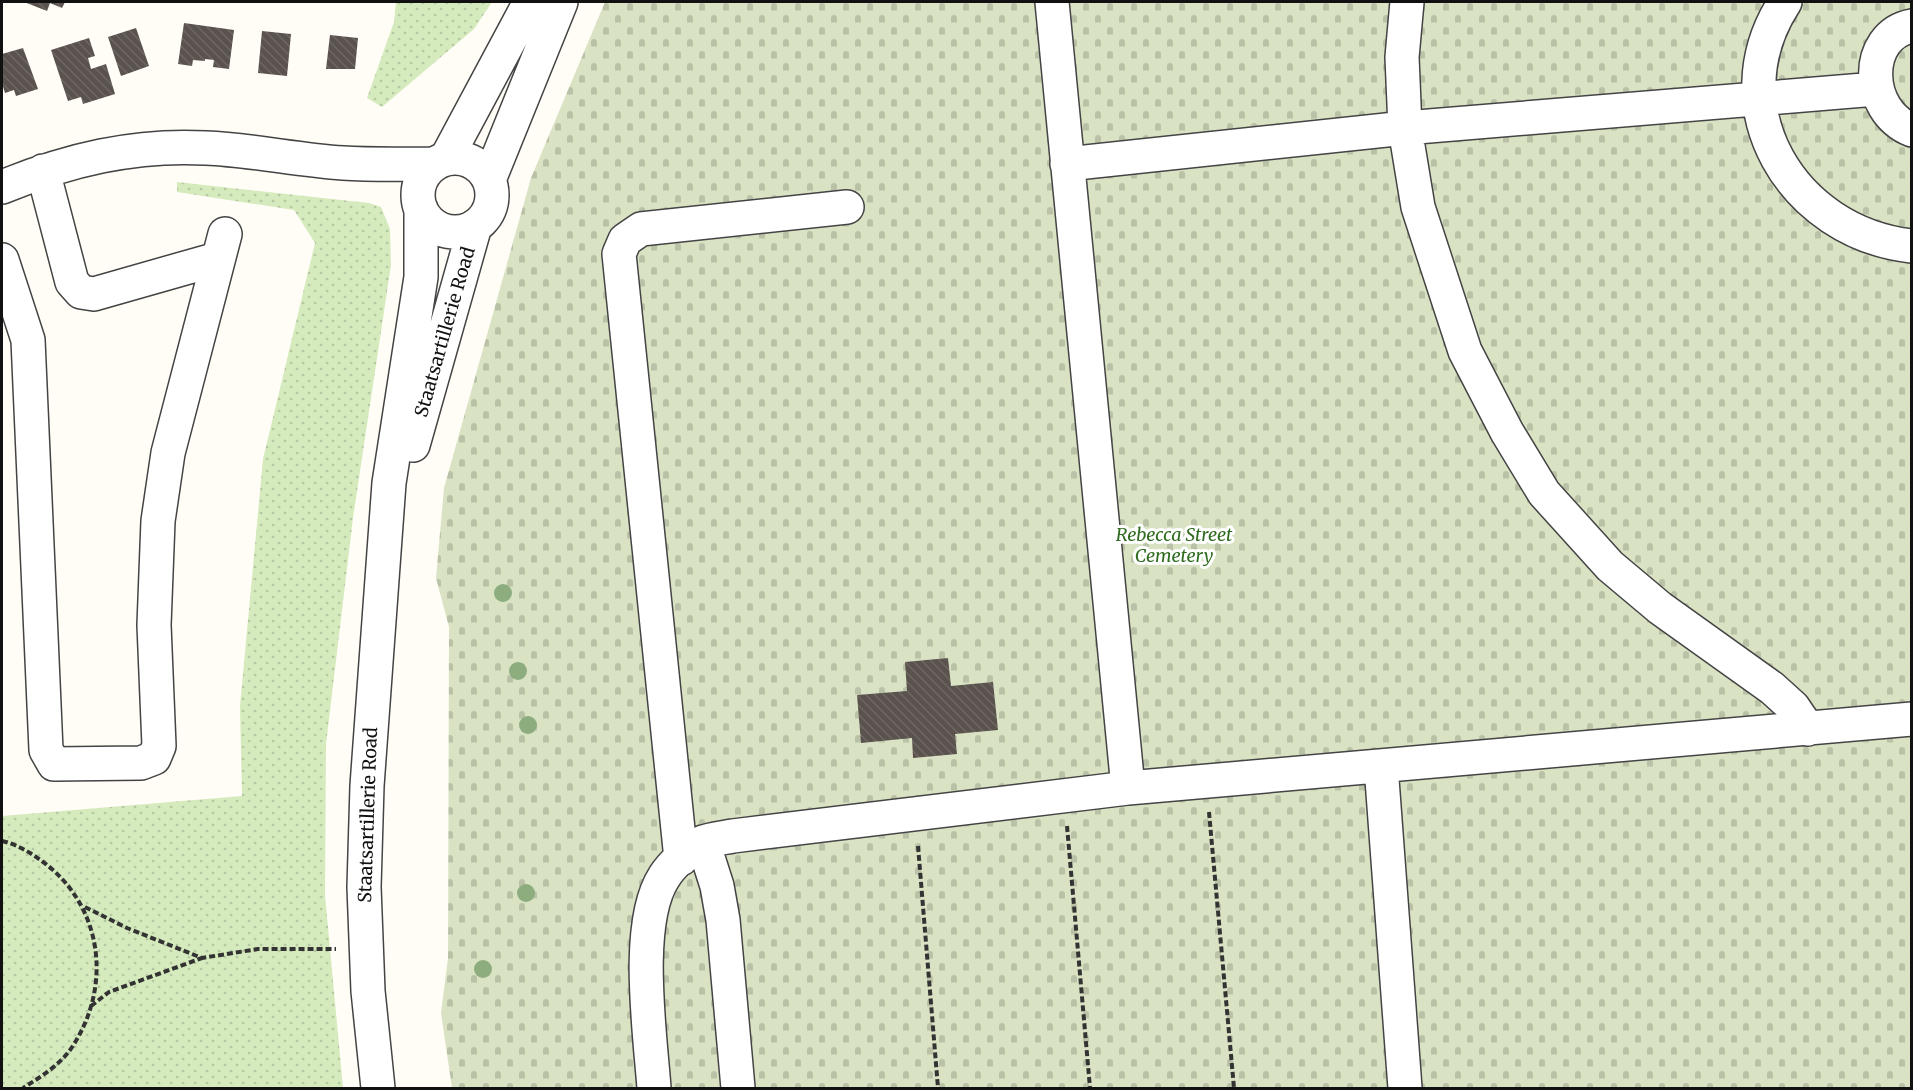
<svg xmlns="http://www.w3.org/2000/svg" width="1913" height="1090" viewBox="0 0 1913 1090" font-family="Merriweather,serif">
	<defs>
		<pattern id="green-dots" width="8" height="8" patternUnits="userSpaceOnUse" patternTransform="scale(1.5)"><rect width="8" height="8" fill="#d5ebbd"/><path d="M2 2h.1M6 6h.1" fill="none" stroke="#b6c8a1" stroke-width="1.8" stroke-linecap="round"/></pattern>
		<pattern id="cemetery-stones" width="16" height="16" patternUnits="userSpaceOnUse" patternTransform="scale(1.5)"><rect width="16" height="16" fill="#d9e3c4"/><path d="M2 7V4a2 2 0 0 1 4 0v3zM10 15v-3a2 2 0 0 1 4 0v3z" fill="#b9c2a7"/></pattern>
		<pattern id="building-back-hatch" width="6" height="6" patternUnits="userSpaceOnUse" patternTransform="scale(1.5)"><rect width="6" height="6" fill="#5a524d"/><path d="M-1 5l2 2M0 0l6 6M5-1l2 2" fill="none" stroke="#6d6662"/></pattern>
	</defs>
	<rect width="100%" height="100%" fill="#fffdf5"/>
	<!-- green -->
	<path fill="url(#green-dots)" d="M 396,2 L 492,2 L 474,29 L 382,107 L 367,98 L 394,22 Z
		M 177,182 L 369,203 L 381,207 L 390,229 L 391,265 L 353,518 L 326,744 L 325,895 L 343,1088 L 2,1088 L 2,816 L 242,796 L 240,706 L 263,459 L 315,243 L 294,210 L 177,192 Z"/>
	<!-- cemetery -->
	<path fill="url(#cemetery-stones)" d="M 605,2 L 1911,2 L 1911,1088 L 452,1088 L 441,1013 L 448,958 L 449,627 L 436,578 L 444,488 L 531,178 Z"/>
	<!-- building -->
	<path fill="url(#building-back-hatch)" d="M 24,2 L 65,2 L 62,8 L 50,3 L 47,11 Z
		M 184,23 L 234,30 L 229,69 L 213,67 L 214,60 L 205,59 L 205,61 L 193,60 L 192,66 L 178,64 Z
		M 136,28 L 149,66 L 121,76 L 108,37 Z
		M 262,31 L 291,34 L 287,76 L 258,73 Z
		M 330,35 L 358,38 L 355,69 L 326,69 Z
		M 89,38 L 95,56 L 88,58 L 91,69 L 106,64 L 115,94 L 83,104 L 81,97 L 68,101 L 51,50 Z
		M 23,48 L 38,89 L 16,96 L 14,90 L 5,93 L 2,83 L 2,54 Z
		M 948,658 L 951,686 L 993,682 L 998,730 L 955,734 L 957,754 L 913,758 L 912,738 L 861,743 L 857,695 L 907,691 L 905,662 Z"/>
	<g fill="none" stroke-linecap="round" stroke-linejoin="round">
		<!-- minor casing -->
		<g stroke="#444" stroke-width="36">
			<path id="minor" d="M 1052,2 L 1128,788 L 1912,719
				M 1407,2 L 1402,57 L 1405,128 L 1418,207 L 1465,351 L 1507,432 L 1544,493 L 1610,566 L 1660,608 L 1772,688 L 1793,707 L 1808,729
				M 1785,2 C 1716,107 1792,233 1912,246
				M 1912,26 C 1863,35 1864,111 1912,130
				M418 195a37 37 0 1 1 74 0a37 37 0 1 1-74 0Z
				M 446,159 L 530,2
				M 1067,164 L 1405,128 L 1876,89
				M 43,171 L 72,282 L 81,292 L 94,294 L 217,259
				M 489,180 L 561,2
				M 2,187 C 68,160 134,144 206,148 C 252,150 297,160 343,163 C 373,165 404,164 435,164
				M 2,260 L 28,340 L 46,750 L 54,764 L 141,763 L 154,758 L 159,746 L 154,625 L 158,521 L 168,453 L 225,234
				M 413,445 L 475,226
				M 1381,766 L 1405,1088
				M 703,842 L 717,886 L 723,920 L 738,1088
				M 681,859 L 619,254 L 625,240 L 641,229 L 847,207
				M 378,1088 L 368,991 L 364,887 L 367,786 L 389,483 L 421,277 L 421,209
				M 654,1088 C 650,1033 634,923 664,877 C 672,864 688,850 701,843 C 710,839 723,838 733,836 L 1128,788"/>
		</g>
		<!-- path -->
		<path stroke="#333" stroke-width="4" stroke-dasharray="6 3" stroke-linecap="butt" d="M 1209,812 L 1234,1088
			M 1067,826 L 1090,1088
			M 2,841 C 20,845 38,857 53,870 C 103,915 110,987 74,1044 C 62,1064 42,1076 23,1088
			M 918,846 L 938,1088
			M 85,907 L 127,928 L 202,958 L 258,949 L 336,949
			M 91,1006 L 109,992 L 202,958"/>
		<!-- minor -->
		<use href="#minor" stroke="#fff" stroke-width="33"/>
	</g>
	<!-- trees -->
	<g fill="#8dad7f">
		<circle cx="503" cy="593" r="9"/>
		<circle cx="518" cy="671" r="9"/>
		<circle cx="528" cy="725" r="9"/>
		<circle cx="526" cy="893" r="9"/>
		<circle cx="483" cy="969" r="9"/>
	</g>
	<g text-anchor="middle" stroke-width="6" stroke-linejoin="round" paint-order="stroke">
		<!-- street labels -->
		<g font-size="18" fill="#111" stroke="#fff">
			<text transform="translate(445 332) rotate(-74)" y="6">Staatsartillerie Road</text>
			<text transform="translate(368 815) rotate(-88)" y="6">Staatsartillerie Road</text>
		</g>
		<!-- park labels -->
		<g font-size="18" font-style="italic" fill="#2f6b1f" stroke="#fff">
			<text x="1174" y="541">Rebecca Street<tspan x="1174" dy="21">Cemetery</tspan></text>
		</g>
	</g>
	<!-- border -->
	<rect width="1913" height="1090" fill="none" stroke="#111111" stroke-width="6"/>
</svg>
